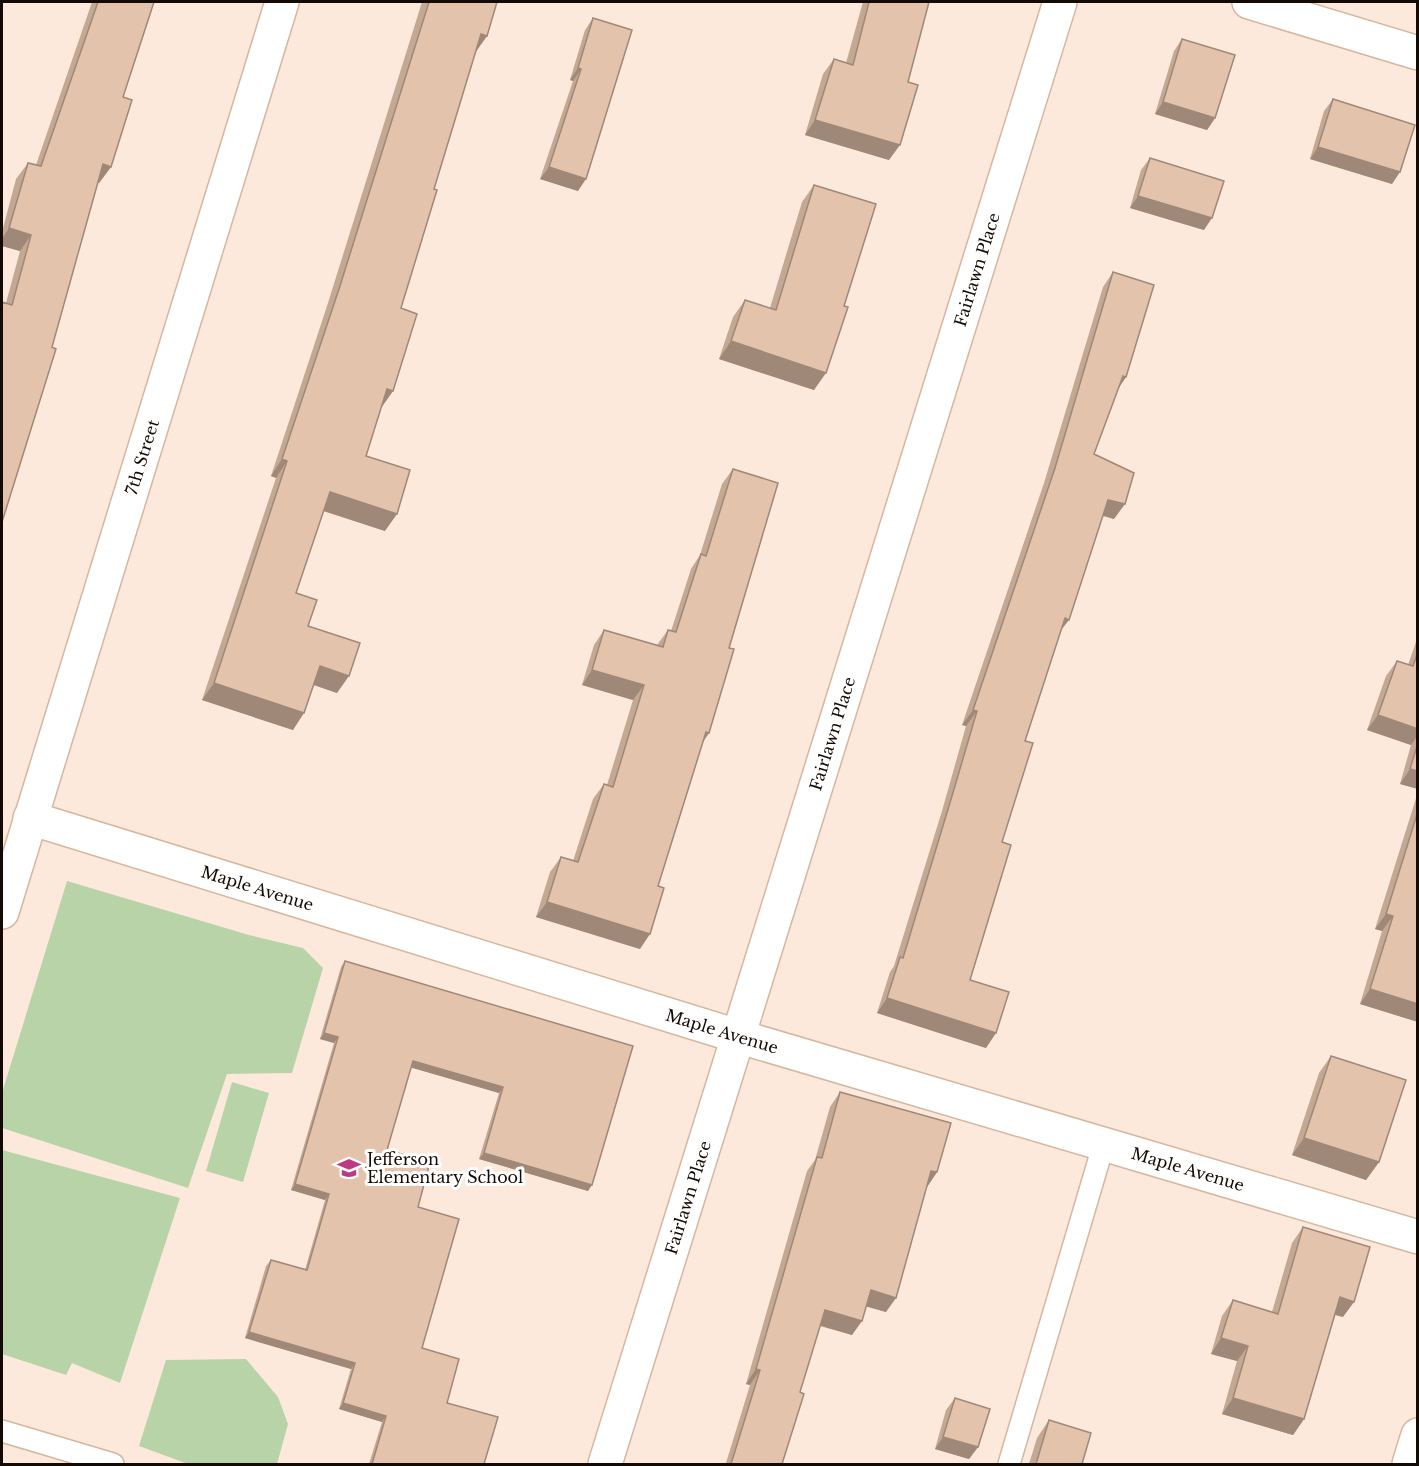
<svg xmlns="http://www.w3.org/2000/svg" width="1419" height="1466" viewBox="0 0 1419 1466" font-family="'Libre Baskerville',serif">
	<rect width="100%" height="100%" fill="#fde9db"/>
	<!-- green -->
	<path fill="#b9d3a8" d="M 67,881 L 249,935 L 303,948 L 323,968 L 292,1073 L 227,1074 L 188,1188 L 2,1128 L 2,1093 Z
		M 232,1082 L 269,1093 L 243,1182 L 206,1171 Z
		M 2,1150 L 180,1198 L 120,1383 L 72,1363 L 66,1375 L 2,1354 Z
		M 246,1359 L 278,1397 L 288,1424 L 277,1464 L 188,1464 L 139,1446 L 166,1360 Z"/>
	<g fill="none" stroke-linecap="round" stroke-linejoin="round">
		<!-- service casing -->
		<g stroke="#d6b69f" stroke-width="24">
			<path id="service" d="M 2,1431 L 113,1464
				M 1009,1464 L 1104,1143"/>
		</g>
		<!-- minor casing -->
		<g stroke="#d6b69f" stroke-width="36">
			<g id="minor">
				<path d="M 1249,2 L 1418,53"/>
				<path id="s1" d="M 30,818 L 737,1036 L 1418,1237"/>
				<path id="s2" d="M 2,912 L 282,2"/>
				<path id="s3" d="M 605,1464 L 1060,2"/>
				<path d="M 1409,1464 L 1418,1435"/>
			</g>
		</g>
		<!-- service -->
		<use href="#service" stroke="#fff" stroke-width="21"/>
		<!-- minor -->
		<use href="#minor" stroke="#fff" stroke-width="33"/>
	</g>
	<!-- wall -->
	<path fill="#c3a894" d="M 92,2 L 154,2 L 123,97 L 111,167 L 99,183 L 98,183 L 2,522 L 6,303 L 20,251 L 2,246 L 2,232 L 16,179 L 28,163 L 36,165 Z
		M 422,2 L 497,2 L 487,36 L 476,51 L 434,189 L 401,308 L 393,391 L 381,408 L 366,456 L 385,531 L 323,511 L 296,593 L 308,626 L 337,693 L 314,685 L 293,730 L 202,700 L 276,478 L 271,476 L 327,306 Z
		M 863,2 L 929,2 L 908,82 L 889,160 L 805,135 L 823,74 L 834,59 L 846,63 Z
		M 593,18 L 578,191 L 540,179 L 573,81 L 570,80 L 585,30 Z
		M 1182,39 L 1215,118 L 1207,130 L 1155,114 L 1174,51 Z
		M 1333,99 L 1392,184 L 1310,159 L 1324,111 Z
		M 1150,158 L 1204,230 L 1130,208 L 1141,170 Z
		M 814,185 L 814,390 L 719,359 L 733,317 L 745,300 L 770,308 L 802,202 Z
		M 1113,272 L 1126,377 L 1118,388 L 1094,454 L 1114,519 L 1103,516 L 1061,631 L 1025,741 L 1002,842 L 970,980 L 986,1048 L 877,1013 L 890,972 L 894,966 L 942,811 L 966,726 L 962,725 L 1044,483 L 1103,287 Z
		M 733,469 L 729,648 L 703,742 L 658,886 L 640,949 L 536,917 L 550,872 L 561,857 L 573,861 L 593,799 L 604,784 L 607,785 L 633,700 L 582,685 L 594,645 L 604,630 L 657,645 L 668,630 L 671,631 L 691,569 L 700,555 L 722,484 Z
		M 1418,636 L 1418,789 L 1400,784 L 1411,745 L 1367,730 L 1386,676 L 1397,661 L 1408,665 Z
		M 1418,792 L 1418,1022 L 1360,1004 L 1382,931 L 1375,929 Z
		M 345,961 L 633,1046 L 588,1191 L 479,1159 L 499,1093 L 411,1067 L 387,1150 L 418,1207 L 422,1348 L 447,1403 L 484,1464 L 369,1464 L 382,1422 L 339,1409 L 351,1369 L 245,1338 L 266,1266 L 271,1260 L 305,1270 L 325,1200 L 291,1190 L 334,1043 L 320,1039 L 341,967 Z
		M 1331,1056 L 1379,1162 L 1366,1180 L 1292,1155 L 1319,1073 Z
		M 840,1092 L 937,1172 L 927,1187 L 926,1186 L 886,1312 L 866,1306 L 852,1335 L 820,1326 L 800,1392 L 782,1464 L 725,1464 L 726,1463 L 750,1385 L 746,1384 L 807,1171 L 815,1160 L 830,1107 Z
		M 1303,1227 L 1343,1317 L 1335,1315 L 1304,1419 L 1293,1435 L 1222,1414 L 1237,1361 L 1211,1354 L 1222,1316 L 1233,1300 L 1272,1312 L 1292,1243 Z
		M 955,1398 L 978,1447 L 969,1459 L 935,1449 L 946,1410 Z
		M 1049,1420 L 1082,1464 L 1029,1464 L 1037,1438 Z"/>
	<!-- shaded-wall -->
	<path fill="#9f8878" d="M 481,34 L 487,36 L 475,53 Z
		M 578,68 L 581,69 L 573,81 L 570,80 Z
		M 1163,102 L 1215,118 L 1207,130 L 1155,114 Z
		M 815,120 L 900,145 L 889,160 L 805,135 Z
		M 1318,147 L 1400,172 L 1392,184 L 1310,159 Z
		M 103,164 L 111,167 L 99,183 L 91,180 Z
		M 549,167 L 586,179 L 578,191 L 540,179 Z
		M 1138,196 L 1212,218 L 1204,230 L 1130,208 Z
		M 9,228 L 31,235 L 20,251 L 2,246 L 2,239 Z
		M 731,341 L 826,373 L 814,390 L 719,359 Z
		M 1123,376 L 1126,377 L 1116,392 Z
		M 387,389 L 393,391 L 381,408 Z
		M 282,459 L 287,461 L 276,478 L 271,476 Z
		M 330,492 L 397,514 L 385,531 L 318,509 Z
		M 1108,500 L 1125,504 L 1114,519 L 1098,514 Z
		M 1065,618 L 1069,620 L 1058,634 Z
		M 320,666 L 349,676 L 337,693 L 308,683 Z
		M 592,670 L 644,685 L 633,700 L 582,685 Z
		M 214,683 L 304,713 L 293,730 L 202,700 Z
		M 973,710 L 977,711 L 966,726 L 962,725 Z
		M 1378,715 L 1418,729 L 1418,735 L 1411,745 L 1367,730 Z
		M 706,732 L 709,733 L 699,748 Z
		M 1410,769 L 1418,771 L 1418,789 L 1400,784 Z
		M 547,902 L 650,934 L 640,949 L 536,917 Z
		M 1386,914 L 1393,916 L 1382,931 L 1375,929 Z
		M 1370,989 L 1418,1004 L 1418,1022 L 1360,1004 Z
		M 887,998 L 996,1033 L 986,1048 L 877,1013 Z
		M 324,1033 L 338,1037 L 334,1043 L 320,1039 Z
		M 413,1061 L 503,1087 L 499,1093 L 409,1067 Z
		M 1304,1138 L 1379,1162 L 1366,1180 L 1292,1155 Z
		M 484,1153 L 592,1185 L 588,1191 L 479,1159 Z
		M 931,1171 L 937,1172 L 927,1187 L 921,1185 Z
		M 295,1184 L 329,1194 L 325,1200 L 291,1190 Z
		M 871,1290 L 896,1298 L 886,1312 L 861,1305 Z
		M 1340,1297 L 1354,1302 L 1343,1317 L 1329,1313 Z
		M 825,1310 L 862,1321 L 852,1335 L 815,1324 Z
		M 249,1332 L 355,1363 L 351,1369 L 245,1338 Z
		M 1221,1338 L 1248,1346 L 1237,1361 L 1211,1354 Z
		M 756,1369 L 760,1370 L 750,1385 L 746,1384 Z
		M 1233,1398 L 1304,1419 L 1293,1435 L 1222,1414 Z
		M 343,1403 L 386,1416 L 382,1422 L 339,1409 Z
		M 943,1437 L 978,1447 L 969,1459 L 935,1449 Z"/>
	<!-- building -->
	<path fill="#e3c3ac" stroke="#9f8878" stroke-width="1.5" d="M 98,2 L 154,2 L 123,97 L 132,100 L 111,167 L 103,164 L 52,347 L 56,349 L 2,522 L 2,302 L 12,305 L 31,235 L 9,228 L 28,163 L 41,166 Z
		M 429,2 L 497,2 L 487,36 L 481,34 L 434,189 L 437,190 L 401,308 L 417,314 L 393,391 L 387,389 L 366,456 L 410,470 L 397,514 L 330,492 L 296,593 L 317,600 L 308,626 L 360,643 L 349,676 L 320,666 L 304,713 L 214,683 L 287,461 L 282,459 L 339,289 Z
		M 869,2 L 929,2 L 908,82 L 918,85 L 900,145 L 815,120 L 834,59 L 853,65 Z
		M 593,18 L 632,30 L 586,179 L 549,167 L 581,69 L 578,68 Z
		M 1182,39 L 1235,55 L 1215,118 L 1163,102 Z
		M 1333,99 L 1415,125 L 1400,172 L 1318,147 Z
		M 1150,158 L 1224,181 L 1212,218 L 1138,196 Z
		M 814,185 L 876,204 L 844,306 L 848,307 L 826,373 L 731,341 L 745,300 L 776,310 Z
		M 1113,272 L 1154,285 L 1126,377 L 1123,376 L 1094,454 L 1134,473 L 1125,504 L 1108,500 L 1069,620 L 1065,618 L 1025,741 L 1033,743 L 1002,842 L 1011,845 L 970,980 L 1009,992 L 996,1033 L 887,998 L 900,957 L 903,958 L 952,796 L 977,711 L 973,710 L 1055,468 Z
		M 733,469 L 778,483 L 729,648 L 734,649 L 709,733 L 706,732 L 658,886 L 664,888 L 650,934 L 547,902 L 561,857 L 578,862 L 604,784 L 613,787 L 644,685 L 592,670 L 604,630 L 663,647 L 668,630 L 676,632 L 701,554 L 706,556 Z
		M 1418,652 L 1418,729 L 1378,715 L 1397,661 L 1413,666 Z
		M 1418,743 L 1418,771 L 1410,769 Z
		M 1418,811 L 1418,1004 L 1370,989 L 1393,916 L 1386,914 Z
		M 345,961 L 633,1046 L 592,1185 L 484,1153 L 503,1087 L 413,1061 L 387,1150 L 430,1162 L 418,1207 L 459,1219 L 422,1348 L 459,1359 L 447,1403 L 498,1417 L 484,1464 L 372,1464 L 386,1416 L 343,1403 L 355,1363 L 249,1332 L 271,1260 L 307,1270 L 329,1194 L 295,1184 L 338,1037 L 324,1033 Z
		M 1331,1056 L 1406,1080 L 1379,1162 L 1304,1138 Z
		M 840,1092 L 951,1123 L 937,1172 L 931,1171 L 896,1298 L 871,1290 L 862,1321 L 825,1310 L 800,1392 L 804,1394 L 782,1464 L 731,1464 L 760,1370 L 756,1369 L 817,1157 L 822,1158 Z
		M 1303,1227 L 1370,1247 L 1354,1302 L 1340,1297 L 1304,1419 L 1233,1398 L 1248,1346 L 1221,1338 L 1233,1300 L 1278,1314 Z
		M 955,1398 L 990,1409 L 978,1447 L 943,1437 Z
		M 1049,1420 L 1091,1433 L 1082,1464 L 1036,1464 Z"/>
	<!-- icons -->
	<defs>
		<g id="school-bare" transform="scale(1.8)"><path d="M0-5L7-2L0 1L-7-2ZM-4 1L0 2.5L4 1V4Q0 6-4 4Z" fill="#bc3a83" stroke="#fff" stroke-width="2.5" paint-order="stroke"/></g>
	</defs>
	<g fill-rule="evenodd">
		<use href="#school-bare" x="349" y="1168"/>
	</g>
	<g text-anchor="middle" stroke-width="6" stroke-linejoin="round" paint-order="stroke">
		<!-- street labels -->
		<g font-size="16" fill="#140a04" stroke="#fff">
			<text dy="6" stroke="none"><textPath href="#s3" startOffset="1251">Fairlawn Place</textPath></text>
			<text dy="6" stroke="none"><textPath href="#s2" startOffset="476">7th Street</textPath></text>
			<text dy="6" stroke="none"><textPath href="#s3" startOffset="765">Fairlawn Place</textPath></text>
			<text dy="6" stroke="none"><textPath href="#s1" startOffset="238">Maple Avenue</textPath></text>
			<text dy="6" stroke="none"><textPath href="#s1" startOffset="724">Maple Avenue</textPath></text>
			<text dy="6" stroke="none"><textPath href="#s1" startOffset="1210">Maple Avenue</textPath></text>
			<text dy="6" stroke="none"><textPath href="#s3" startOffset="279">Fairlawn Place</textPath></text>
		</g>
		<!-- poi labels -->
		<g font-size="16" fill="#140a04" stroke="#fff" text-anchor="start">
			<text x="367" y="1165">Jefferson<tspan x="367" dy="18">Elementary School</tspan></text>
		</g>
	</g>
	<!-- border -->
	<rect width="1419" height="1466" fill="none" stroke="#140a04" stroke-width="6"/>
</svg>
